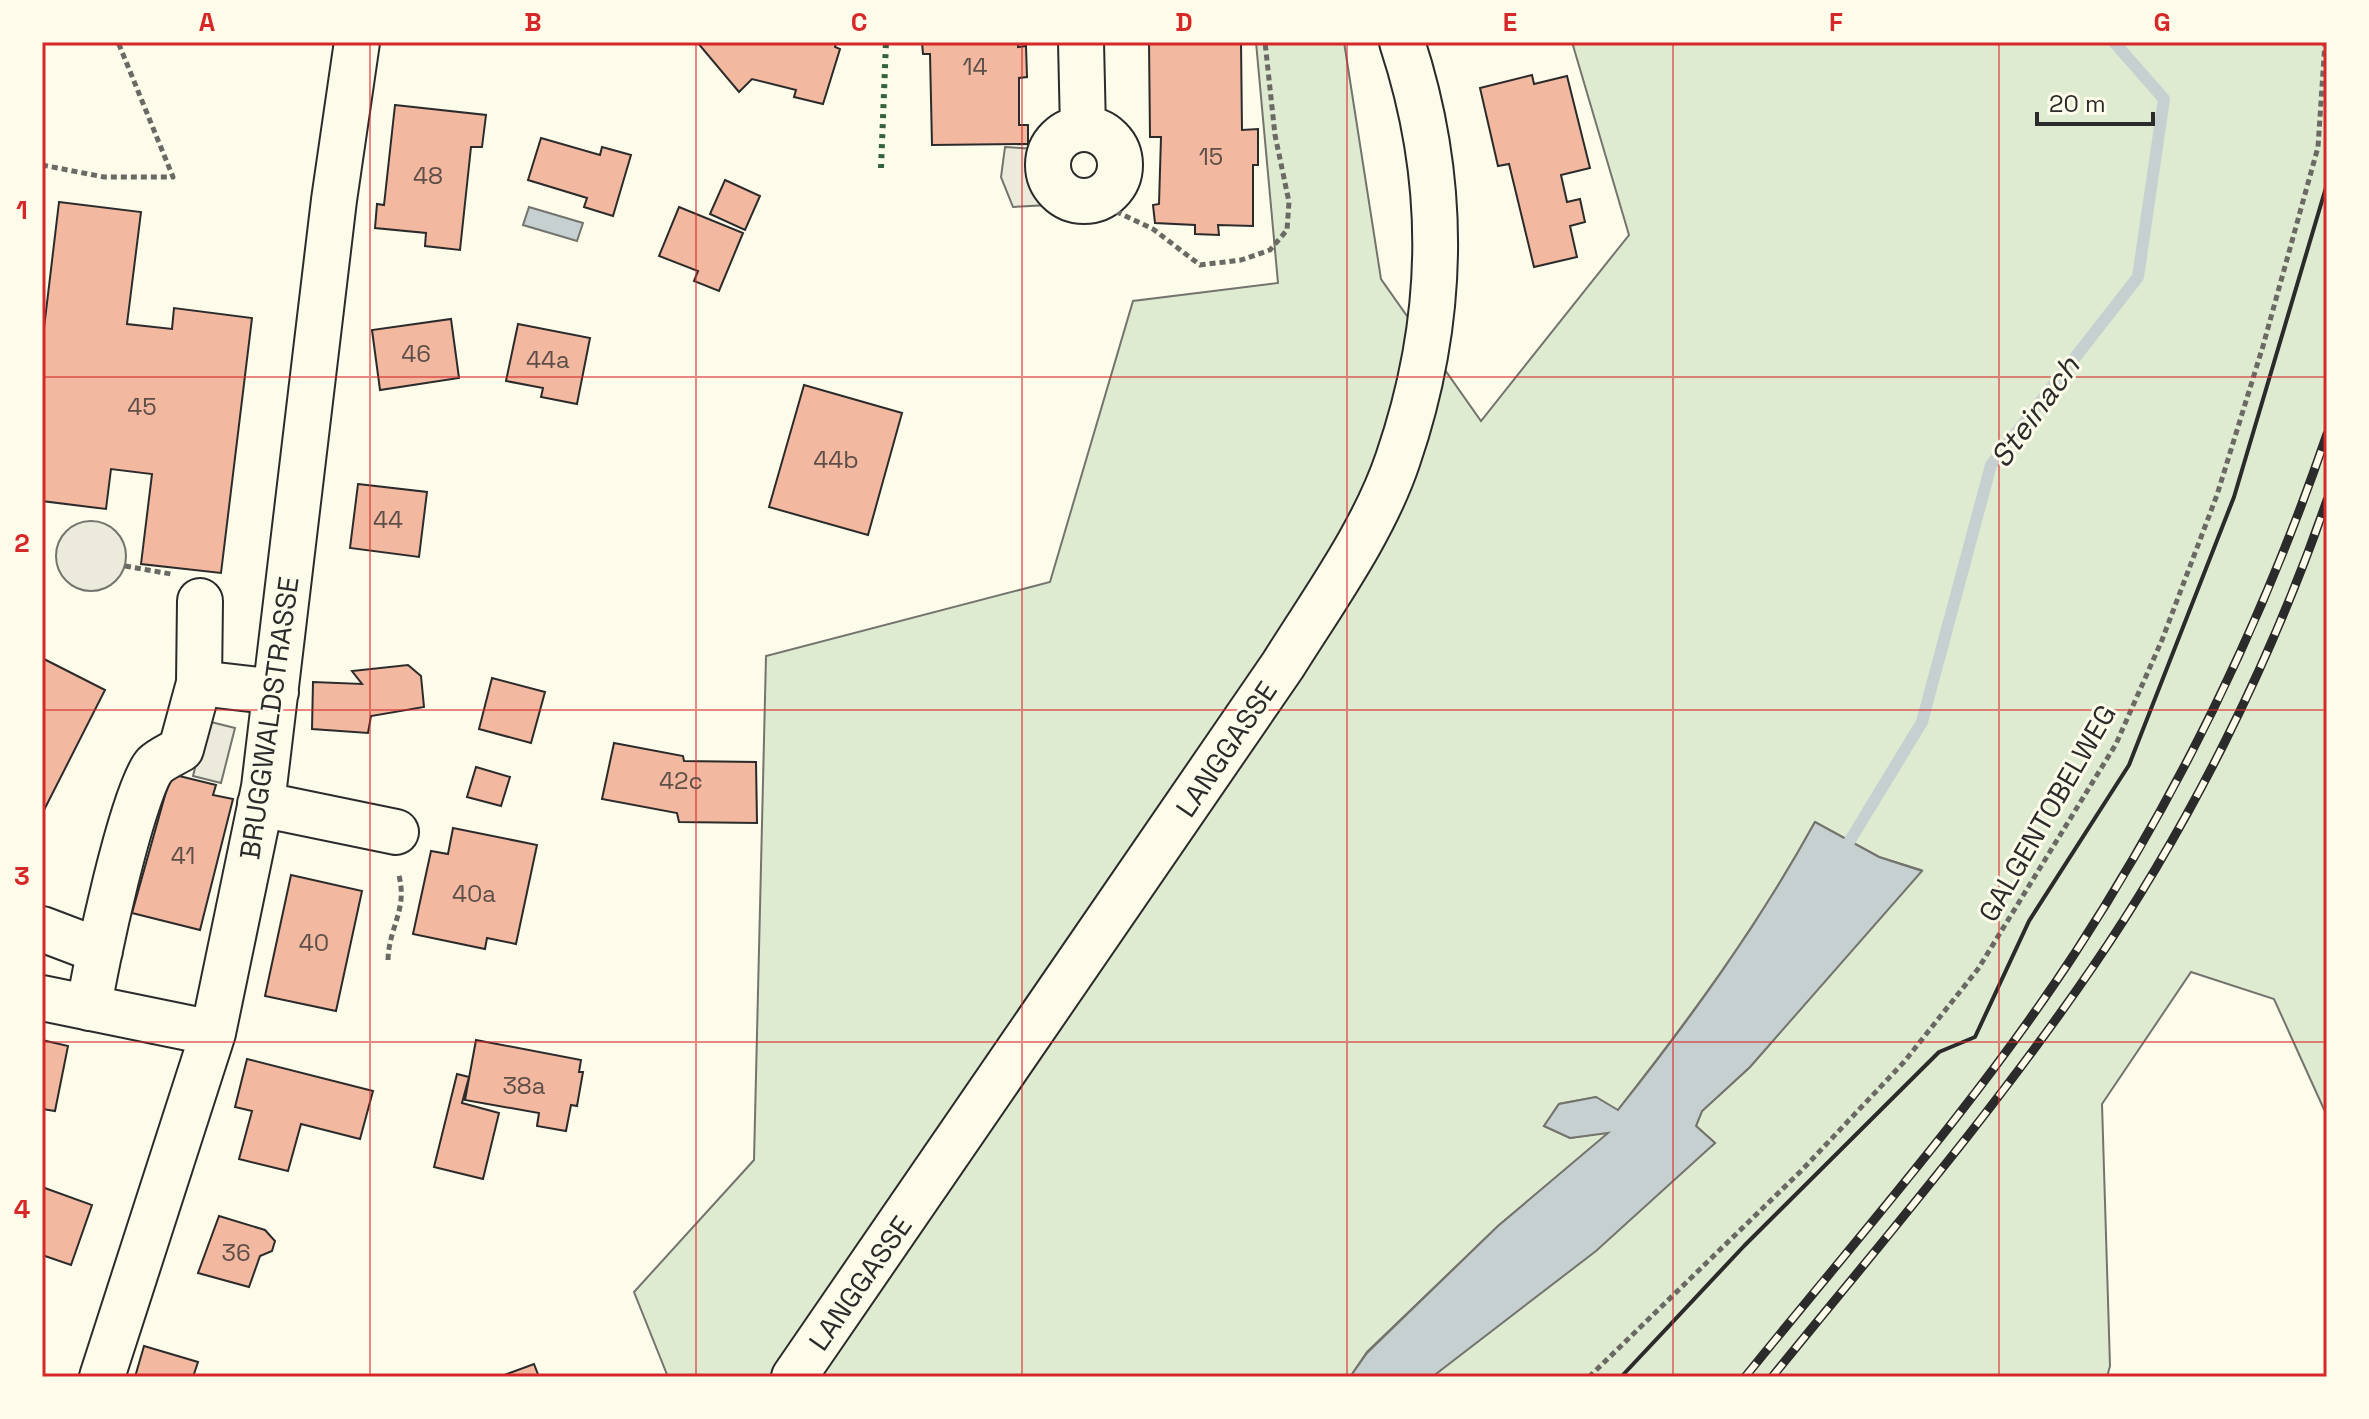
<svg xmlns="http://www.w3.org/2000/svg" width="2369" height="1419" viewBox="0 0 2369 1419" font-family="'Space Grotesk',sans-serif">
	<rect width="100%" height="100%" fill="#fdfbea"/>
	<!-- green -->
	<path fill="#deebd1" stroke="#74746e" stroke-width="2" d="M 1256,42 L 1344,42 L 1381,279 L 1481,421 L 1629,235 L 1572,42 L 2327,42 L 2327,1116 L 2274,999 L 2191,972 L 2102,1104 L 2110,1366 L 2107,1377 L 1432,1377 L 1715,1143 L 1696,1126 L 1702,1111 L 1750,1067 L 1921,870 L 1879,857 L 1815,822 C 1757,927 1691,1017 1617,1111 L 1596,1097 L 1559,1104 L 1544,1126 L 1570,1138 L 1610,1132 L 1498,1226 L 1367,1352 L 1350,1377 L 668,1377 L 634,1292 L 754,1160 L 766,656 L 1050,582 L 1133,301 L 1278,283 Z"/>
	<!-- parking -->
	<path fill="#eceadb" stroke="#74746e" stroke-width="2" d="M 1005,147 L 1037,149 L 1034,178 L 1038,193 L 1048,205 L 1013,207 L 1001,177 Z
		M56 556a35 35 0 1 1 70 0a35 35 0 1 1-70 0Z
		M 207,721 L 235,728 L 221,783 L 193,776 Z"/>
	<!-- water -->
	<path fill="#c7d0d0" stroke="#74746e" stroke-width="2" d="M 529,207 L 583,223 L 577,241 L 523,225 Z
		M 1815,822 L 1879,857 L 1922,871 L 1750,1067 L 1702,1111 L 1696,1126 L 1715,1143 L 1596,1251 L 1432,1377 L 1350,1377 L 1367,1353 L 1498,1226 L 1608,1133 L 1570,1138 L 1544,1126 L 1559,1104 L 1596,1097 L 1618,1110 C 1692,1017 1757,927 1815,822 Z"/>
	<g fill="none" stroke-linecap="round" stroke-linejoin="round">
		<!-- stream -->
		<path stroke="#c7d0d0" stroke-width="12" d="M 1843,852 L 1922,722 L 1991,465 L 2138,277 L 2164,99 L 2114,42"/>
	</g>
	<!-- building -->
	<path fill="#f2b8a0" stroke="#2b2b2b" stroke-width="2" d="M 697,42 L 836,42 L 835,47 L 840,49 L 823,104 L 794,97 L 796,90 L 752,79 L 739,92 Z
		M 922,42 L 1018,42 L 1018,47 L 1026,46 L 1027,77 L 1019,78 L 1019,125 L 1028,125 L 1028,144 L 932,145 L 930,54 L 923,54 Z
		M 1149,42 L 1241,42 L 1242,130 L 1258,129 L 1258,165 L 1253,165 L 1253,226 L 1218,225 L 1219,235 L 1195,234 L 1195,225 L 1155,223 L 1153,205 L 1159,204 L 1161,137 L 1150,137 Z
		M 1532,75 L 1534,84 L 1567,76 L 1590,168 L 1561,175 L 1567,202 L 1580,199 L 1585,222 L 1570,226 L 1577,257 L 1534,267 L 1509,164 L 1498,166 L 1480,88 Z
		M 395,105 L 486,115 L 482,147 L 471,147 L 460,250 L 425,246 L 426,233 L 375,228 L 377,204 L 384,205 Z
		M 541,138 L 600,155 L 602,147 L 631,155 L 613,216 L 584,207 L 587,198 L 528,180 Z
		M 725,180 L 760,196 L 745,230 L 710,214 Z
		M 59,202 L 141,212 L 127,324 L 172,329 L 174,308 L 252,318 L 221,573 L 141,564 L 152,474 L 111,469 L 106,509 L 42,501 L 42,345 Z
		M 679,207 L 743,233 L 719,291 L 694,281 L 698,271 L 659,256 Z
		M 451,319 L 459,378 L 380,390 L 372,330 Z
		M 518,324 L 590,338 L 577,404 L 541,397 L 543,388 L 506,381 Z
		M 804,385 L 902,413 L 868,535 L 769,507 Z
		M 358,484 L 427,492 L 419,557 L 350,548 Z
		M 42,658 L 105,690 L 42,814 Z
		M 408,665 L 421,676 L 424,707 L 371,716 L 368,733 L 312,729 L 313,682 L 362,684 L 352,671 Z
		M 492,678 L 545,692 L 531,743 L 479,729 Z
		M 614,743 L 683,756 L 684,761 L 756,762 L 757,823 L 679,822 L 677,813 L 602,799 Z
		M 476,767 L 510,777 L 501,806 L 467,797 Z
		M 171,774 L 216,785 L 213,795 L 233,799 L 200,930 L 132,913 Z
		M 453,828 L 537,845 L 516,944 L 487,938 L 485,949 L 413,934 L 431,851 L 448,854 Z
		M 291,875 L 362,891 L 336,1011 L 265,996 Z
		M 42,1040 L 68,1046 L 55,1111 L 42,1109 Z
		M 476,1040 L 581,1060 L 579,1072 L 583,1072 L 577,1106 L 571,1105 L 566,1131 L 537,1126 L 539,1113 L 465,1100 Z
		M 247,1059 L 373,1091 L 360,1139 L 301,1124 L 288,1171 L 239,1159 L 252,1111 L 235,1107 Z
		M 457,1074 L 469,1077 L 462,1103 L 499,1113 L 483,1179 L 434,1167 Z
		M 42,1187 L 92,1205 L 71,1265 L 42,1255 Z
		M 219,1216 L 265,1230 L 275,1241 L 272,1251 L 260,1256 L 249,1287 L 198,1273 Z
		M 144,1346 L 198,1362 L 193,1377 L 135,1377 Z
		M 534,1364 L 539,1377 L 499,1377 Z"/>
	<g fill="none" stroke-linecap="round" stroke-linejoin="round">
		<!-- minor casing -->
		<g stroke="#2b2b2b" stroke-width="48">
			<path id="minor" d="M 1081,42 L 1083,129
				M1048 165a36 36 0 1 1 72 0a36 36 0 1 1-72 0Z
				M 199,683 L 200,601
				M 260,804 L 396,832
				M 42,929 L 100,951
				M 42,998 L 213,1033
				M 89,1008 C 94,970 133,788 155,765 C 161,759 173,754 181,749 L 199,683 L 276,692
				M 102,1377 L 213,1033 L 264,787 L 334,200 L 357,42"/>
		</g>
		<!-- major casing -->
		<g stroke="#2b2b2b" stroke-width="48">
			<path id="major" d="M 794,1377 L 1283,665 C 1323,601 1374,531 1398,459 C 1446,319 1448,182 1402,42"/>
		</g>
		<!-- path -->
		<path stroke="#6a6964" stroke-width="5" stroke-dasharray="6 4" stroke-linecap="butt" d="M 42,165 L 104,177 L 173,177 L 118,42
			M 1102,197 L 1115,211 L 1153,229 L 1200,265 L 1241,260 L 1270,250 L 1287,230 L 1289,202 L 1275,135 L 1265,42
			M 125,566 L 171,574
			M 388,960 C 389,925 409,909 398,872
			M 1589,1377 L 1801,1171 L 1904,1062 L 1978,969 L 2116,744 L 2162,640 L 2217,495 L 2263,346 L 2318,147 L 2325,42"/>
		<!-- minor -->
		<use href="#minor" stroke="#fdfbea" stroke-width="44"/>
		<!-- major -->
		<use href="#major" stroke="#fdfbea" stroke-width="44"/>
		<!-- rail casing -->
		<g stroke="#2b2b2b" stroke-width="9">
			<path id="rail" d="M 1745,1377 C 1857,1238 1977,1103 2075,953 C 2181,790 2264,618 2327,434
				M 1772,1377 C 1881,1243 1994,1111 2092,968 C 2189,827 2271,662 2327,500"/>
		</g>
		<!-- rail -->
		<use href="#rail" stroke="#fdfbea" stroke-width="6" stroke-dasharray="18" stroke-linecap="butt"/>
		<!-- hedge -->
		<path stroke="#34623c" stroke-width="6" stroke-dasharray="4 6" stroke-linecap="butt" d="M 881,168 L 886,42"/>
		<!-- wall -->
		<path stroke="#2b2b2b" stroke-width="4" d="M 1621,1377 L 1744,1246 L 1939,1052 L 1975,1037 L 2029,921 L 2129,765 L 2234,497 L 2327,184"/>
	</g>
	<!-- grid -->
	<path fill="none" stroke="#d62828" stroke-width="2" stroke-opacity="0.55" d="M 370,42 L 370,1377M 696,42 L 696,1377M 1022,42 L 1022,1377M 1347,42 L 1347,1377M 1673,42 L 1673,1377M 1999,42 L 1999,1377M 42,377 L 2327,377M 42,710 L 2327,710M 42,1042 L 2327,1042"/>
	<g text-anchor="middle" stroke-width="6" stroke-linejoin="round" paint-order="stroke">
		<!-- number labels -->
		<g font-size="24" fill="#5d4e48">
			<text x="975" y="75">14</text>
			<text x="1211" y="165">15</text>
			<text x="428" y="184">48</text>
			<text x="416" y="362">46</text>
			<text x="548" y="368">44a</text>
			<text x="142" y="415">45</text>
			<text x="836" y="468">44b</text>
			<text x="388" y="528">44</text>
			<text x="681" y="789">42c</text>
			<text x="183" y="864">41</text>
			<text x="474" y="902">40a</text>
			<text x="314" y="951">40</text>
			<text x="524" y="1094">38a</text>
			<text x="236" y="1261">36</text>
		</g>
		<!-- street labels -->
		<g font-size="28" fill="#2b2b2b" stroke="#fdfbea">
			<text transform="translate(269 718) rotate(-82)" y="10">BRUGGWALDSTRASSE</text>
			<text transform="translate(1226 749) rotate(-56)" y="10">LANGGASSE</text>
			<text transform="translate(2047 813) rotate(-60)" y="10">GALGENTOBELWEG</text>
			<text transform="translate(860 1283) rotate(-55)" y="10">LANGGASSE</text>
		</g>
		<!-- water labels -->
		<g font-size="30" font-style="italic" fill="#2b2b2b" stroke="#fdfbea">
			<text transform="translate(2035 412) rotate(-54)" y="10">Steinach</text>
		</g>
	</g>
	<!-- border -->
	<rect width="2369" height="1419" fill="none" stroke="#fdfbea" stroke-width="88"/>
	<!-- scale -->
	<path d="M2037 112v12h116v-12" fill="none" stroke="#2b2b2b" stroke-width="4"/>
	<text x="2049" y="112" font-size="24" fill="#2b2b2b" stroke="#fdfbea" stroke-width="6" paint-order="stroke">20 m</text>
	<rect x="44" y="44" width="2281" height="1331" fill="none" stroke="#d62828" stroke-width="3"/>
	<g font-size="26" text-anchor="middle" font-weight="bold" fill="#d62828">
		<text x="207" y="31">A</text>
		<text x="533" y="31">B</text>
		<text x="859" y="31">C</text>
		<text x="1184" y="31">D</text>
		<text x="1510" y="31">E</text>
		<text x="1836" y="31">F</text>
		<text x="2162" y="31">G</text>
		<text x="22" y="219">1</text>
		<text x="22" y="552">2</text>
		<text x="22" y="885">3</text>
		<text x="22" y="1218">4</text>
	</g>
</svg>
